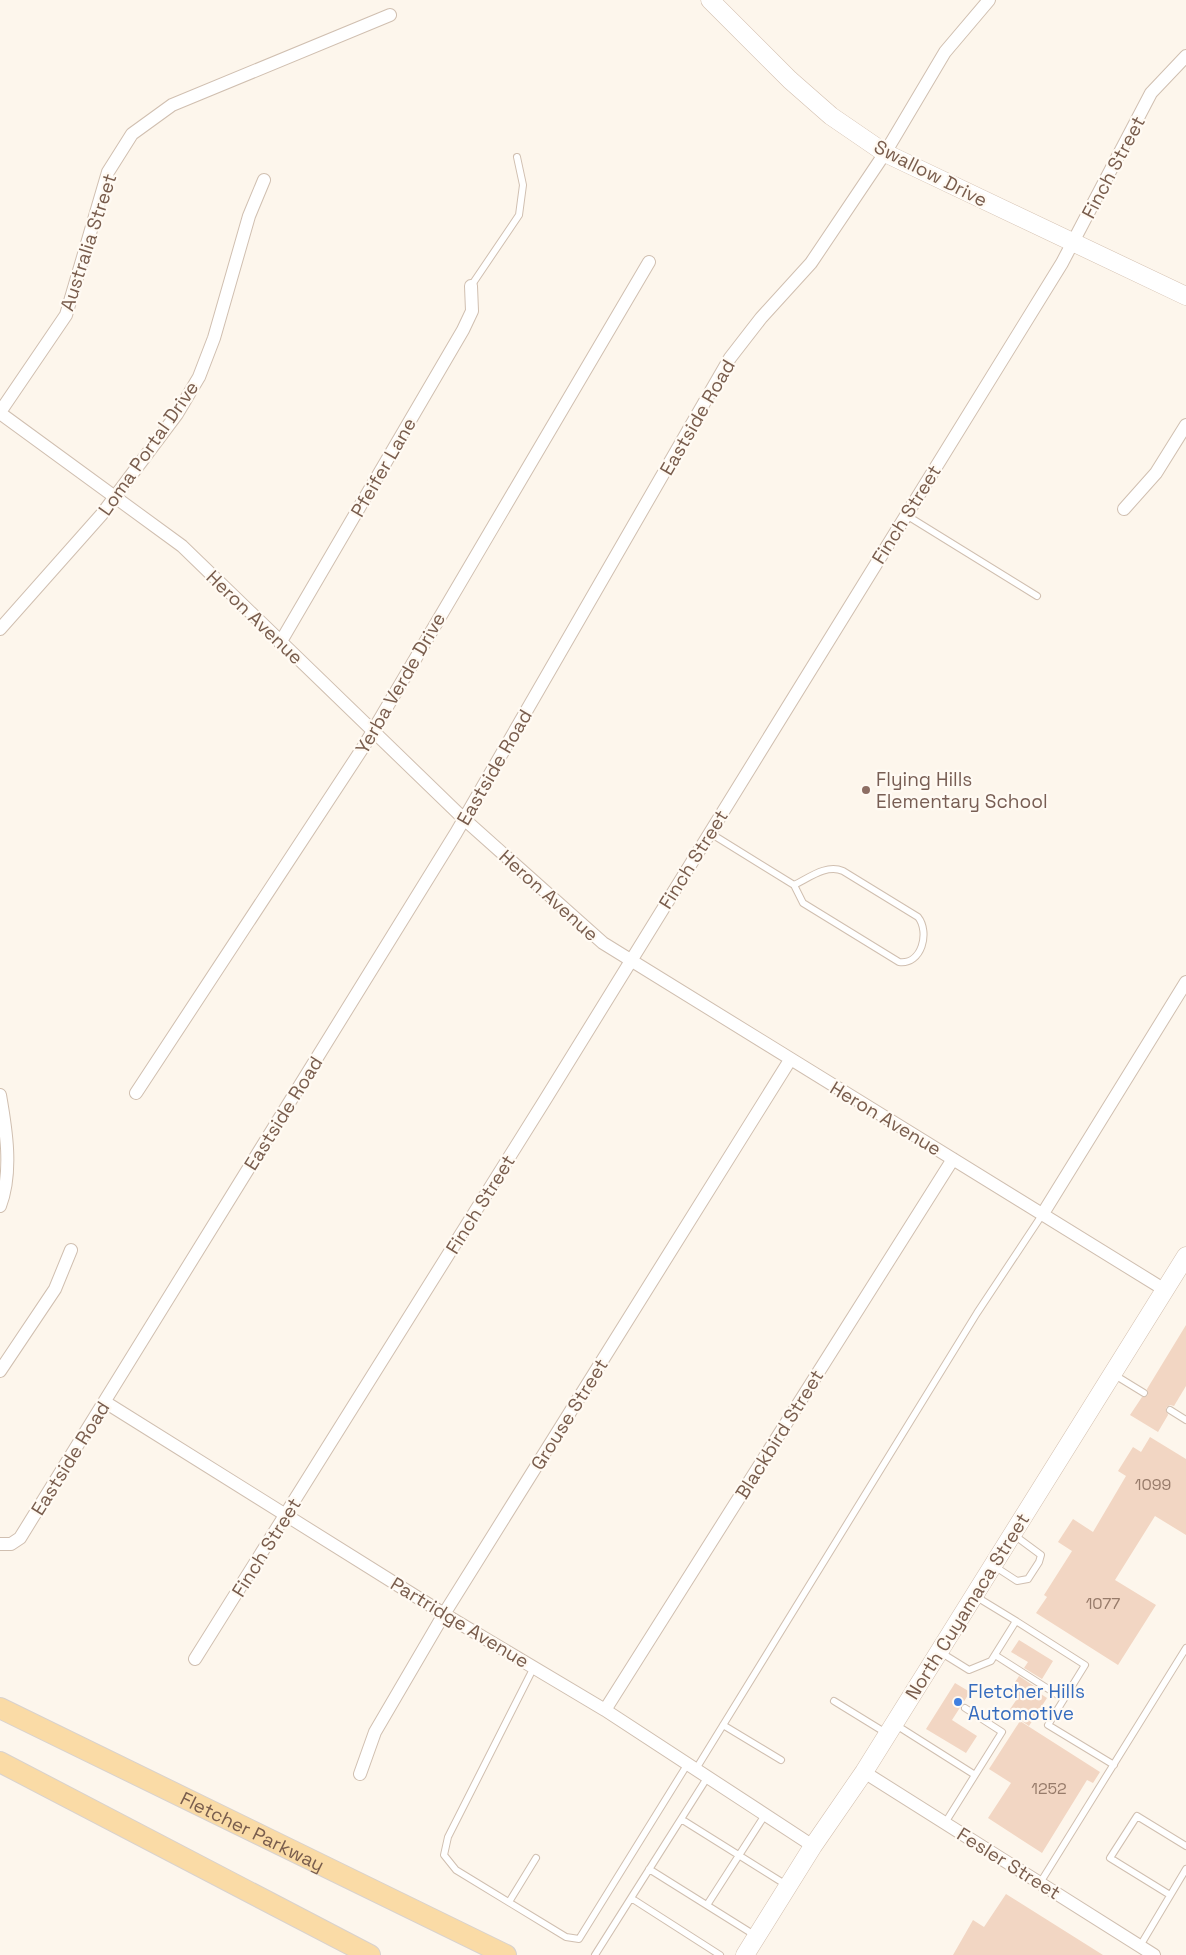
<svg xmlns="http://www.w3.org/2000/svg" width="1186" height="1955" viewBox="0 0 1186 1955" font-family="'Space Grotesk',sans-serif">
	<rect width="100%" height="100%" fill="#fdf6ec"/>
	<!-- building -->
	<path fill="#f2d6c3" d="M 1186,1325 L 1186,1386 L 1174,1406 L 1170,1405 L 1166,1408 L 1168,1415 L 1158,1432 L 1130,1415 L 1142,1397 L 1148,1395 L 1147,1389 Z
		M 1150,1437 L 1186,1459 L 1186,1535 L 1155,1516 L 1115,1580 L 1156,1605 L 1118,1665 L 1036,1613 L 1047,1597 L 1044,1595 L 1072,1551 L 1058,1542 L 1073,1519 L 1093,1532 L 1126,1476 L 1118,1471 L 1133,1447 L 1141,1452 Z
		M 1019,1640 L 1053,1661 L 1042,1679 L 1024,1668 L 1028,1662 L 1011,1652 Z
		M 1019,1676 L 1037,1688 L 1035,1690 L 1047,1698 L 1029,1726 L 1008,1712 L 1019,1696 L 1010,1690 Z
		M 955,1683 L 970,1692 L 952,1720 L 977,1736 L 966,1753 L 926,1729 Z
		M 1020,1721 L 1100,1772 L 1093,1783 L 1087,1780 L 1042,1853 L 988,1818 L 1011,1783 L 989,1769 Z
		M 1006,1894 L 1103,1955 L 953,1955 L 973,1920 L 984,1927 Z"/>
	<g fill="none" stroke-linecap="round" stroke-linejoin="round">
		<!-- lane casing -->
		<g stroke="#d0bfb0" stroke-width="8">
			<path id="lane" d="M 471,286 L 519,215 L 523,185 L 517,157
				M 906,515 L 1037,596
				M 710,833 L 794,885 L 803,903 L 899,962 C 922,965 930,932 918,917 L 843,871 C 826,864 809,878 794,885
				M 1113,1374 L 1144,1393
				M 1170,1410 L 1186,1420
				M 994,1566 L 1017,1581 L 1028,1579 L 1039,1562 L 1041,1555 L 1014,1535
				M 940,1652 L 969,1670 L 991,1661 L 1016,1621 L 975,1596
				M 995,1655 L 1064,1699 L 1085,1665 L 1016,1621
				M 534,1667 L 448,1837 L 444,1855 L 456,1870 L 566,1937 L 579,1939 L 687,1765
				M 1064,1699 L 1048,1725 L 1114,1765
				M 834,1701 L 886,1733
				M 723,1725 L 781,1760
				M 896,1725 L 975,1775
				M 696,1769 L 977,1313 L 1042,1215
				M 681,1819 L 788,1886
				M 945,1823 L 1002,1732 L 965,1708
				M 649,1869 L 756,1936
				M 1040,1883 L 1186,1648
				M 1170,1895 L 1110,1858 L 1137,1816 L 1186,1846
				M 631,1898 L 707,1778
				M 509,1902 L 536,1858
				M 707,1905 L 765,1815
				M 1140,1946 L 1186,1869
				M 595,1955 L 631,1898 L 720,1955"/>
		</g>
		<!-- street casing -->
		<g stroke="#d0bfb0" stroke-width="14">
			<path id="street" d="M 0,412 L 66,315 L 108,172 L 132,134 L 172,105 L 390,15
				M 0,413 L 182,546 L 464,819 L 603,943 L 1165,1290
				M 1124,509 L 1156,473 L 1186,425
				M 0,629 L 102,514 L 177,414 L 199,377 L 214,338 L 249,216 L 264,180
				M 280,643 L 463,330 L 472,311 L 471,286
				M 136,1093 L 364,746 L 649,262
				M 0,1095 C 6,1129 13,1172 0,1206
				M 1042,1215 L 1186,982
				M 0,1371 L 55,1289 L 71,1250
				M 105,1402 L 444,1614 L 605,1710 L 813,1846
				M 0,1544 L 11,1544 L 20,1538 L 456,833 L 730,358 L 761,318 L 811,263 L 885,153 L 945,52 L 989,0
				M 195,1659 L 545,1100 L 1062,263 L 1151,93 L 1186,56
				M 605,1710 L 953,1159
				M 864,1772 L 1154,1955
				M 360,1774 L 375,1732 L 444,1614 L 790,1060"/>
		</g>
		<!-- secondary casing -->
		<g stroke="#d3bfae" stroke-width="19">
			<path id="secondary" d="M 710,0 L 790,80 L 831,116 L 885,153 L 1186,296
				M 745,1955 L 813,1846 L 864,1772 L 1186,1256"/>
		</g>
		<!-- primary casing -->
		<g stroke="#d9d2cd" stroke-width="22">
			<g id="primary">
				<path id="s1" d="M 0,1708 L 506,1955"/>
				<path d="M 0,1762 L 370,1955"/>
			</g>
		</g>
		<!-- lane -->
		<use href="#lane" stroke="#fff" stroke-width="6"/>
		<!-- street -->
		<use href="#street" stroke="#fff" stroke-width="12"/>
		<!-- secondary -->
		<use href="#secondary" stroke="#fff" stroke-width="18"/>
		<!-- primary -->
		<use href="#primary" stroke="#fadba6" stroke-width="20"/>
	</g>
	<!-- markers -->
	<circle fill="#8d6e63" stroke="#fffaf3" stroke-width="2" cx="866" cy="790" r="5"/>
	<circle fill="#3f7fe0" stroke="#fffaf3" stroke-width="2" cx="958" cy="1702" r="5"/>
	<g text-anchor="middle" stroke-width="4.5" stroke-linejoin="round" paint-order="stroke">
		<!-- number labels -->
		<g font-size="16" fill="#977b6a">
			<text x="1153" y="1490">1099</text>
			<text x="1103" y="1609">1077</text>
			<text x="1049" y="1794">1252</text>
		</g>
		<!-- street labels -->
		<g font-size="19" fill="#795d4d" stroke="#fffaf3">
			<text transform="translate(1113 167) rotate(-62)" y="7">Finch Street</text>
			<text transform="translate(931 173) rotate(27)" y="7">Swallow Drive</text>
			<text transform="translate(88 242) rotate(-72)" y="7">Australia Street</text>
			<text transform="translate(697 417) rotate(-60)" y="7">Eastside Road</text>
			<text transform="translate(148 448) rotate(-55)" y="7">Loma Portal Drive</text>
			<text transform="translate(383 467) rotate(-60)" y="7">Pfeifer Lane</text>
			<text transform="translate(906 514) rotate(-58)" y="7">Finch Street</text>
			<text transform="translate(255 617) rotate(44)" y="7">Heron Avenue</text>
			<text transform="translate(400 683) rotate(-60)" y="7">Yerba Verde Drive</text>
			<text transform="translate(494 767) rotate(-60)" y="7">Eastside Road</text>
			<text transform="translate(693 859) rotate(-58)" y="7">Finch Street</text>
			<text transform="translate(549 895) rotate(42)" y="7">Heron Avenue</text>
			<text transform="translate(283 1113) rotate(-58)" y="7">Eastside Road</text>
			<text transform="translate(886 1118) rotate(31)" y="7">Heron Avenue</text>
			<text transform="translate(480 1204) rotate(-58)" y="7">Finch Street</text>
			<text transform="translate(569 1414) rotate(-58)" y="7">Grouse Street</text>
			<text transform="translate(779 1434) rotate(-58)" y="7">Blackbird Street</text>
			<text transform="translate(70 1458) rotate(-58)" y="7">Eastside Road</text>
			<text transform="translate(266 1547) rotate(-58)" y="7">Finch Street</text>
			<text transform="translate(967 1606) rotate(-58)" y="7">North Cuyamaca Street</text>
			<text transform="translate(460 1622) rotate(31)" y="7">Partridge Avenue</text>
			<text dy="7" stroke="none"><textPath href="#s1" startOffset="281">Fletcher Parkway</textPath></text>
			<text transform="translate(1009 1863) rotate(32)" y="7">Fesler Street</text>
		</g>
		<!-- education labels -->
		<g font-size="19" fill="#785e54" stroke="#fffaf3" text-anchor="start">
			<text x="876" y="786">Flying Hills<tspan x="876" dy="22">Elementary School</tspan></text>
		</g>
		<!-- shop labels -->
		<g font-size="19" fill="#366cbe" stroke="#fffaf3" text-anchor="start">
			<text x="968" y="1698">Fletcher Hills<tspan x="968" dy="22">Automotive</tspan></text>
		</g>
	</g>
</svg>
